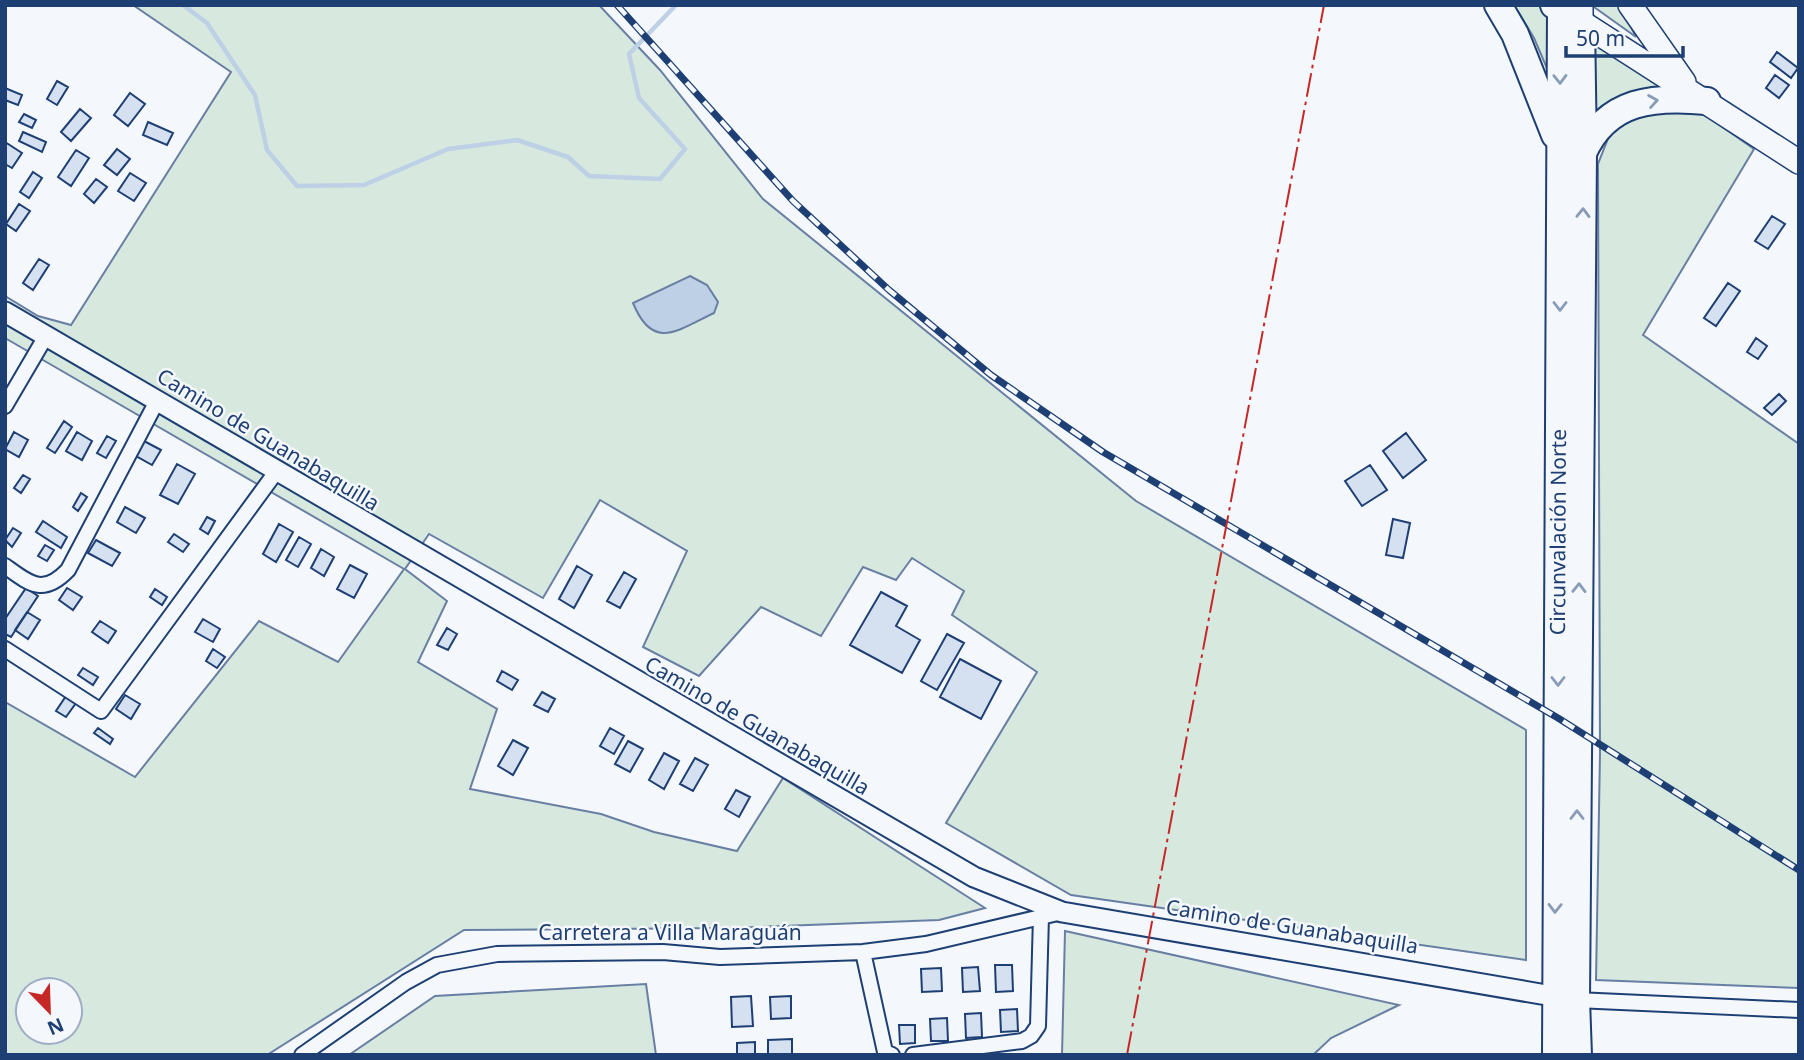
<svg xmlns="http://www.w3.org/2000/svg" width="1804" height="1060" viewBox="0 0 1804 1060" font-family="'Noto Sans',sans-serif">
	<rect width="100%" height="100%" fill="#f4f7fb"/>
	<!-- green -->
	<path fill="#d7e8df" stroke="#687fa3" stroke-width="2" fill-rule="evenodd" d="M 133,5 L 599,5 L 660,70 L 763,199 L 1136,501 L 1526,730 L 1526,960 L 1071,895 L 946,823 L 1037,672 L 952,615 L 964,591 L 912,558 L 896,580 L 863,567 L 821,636 L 761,607 L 699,676 L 643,647 L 687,551 L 600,500 L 543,598 L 429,534 L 405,569 L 447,601 L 418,662 L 497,709 L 470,789 L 601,814 L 654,832 L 737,851 L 783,778 L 985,908 L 939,920 L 729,928 L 464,930 L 267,1055 L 5,1055 L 5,702 L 135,777 L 259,621 L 338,662 L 404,569 L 5,338 L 5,296 L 38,316 L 71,325 L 231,72 ZM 28,990 L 70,990 L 70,1032 L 28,1032 Z
		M 1514,5 L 1540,5 L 1551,13 L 1552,80 L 1534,38 Z
		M 1594,5 L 1620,5 L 1636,37 L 1594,7 Z
		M 1595,44 L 1671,89 L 1592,118 Z
		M 1652,110 L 1701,112 L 1754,149 L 1643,335 L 1799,444 L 1799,988 L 1596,980 L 1600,753 L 1598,164 L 1611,131 Z
		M 1065,931 L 1399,1005 L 1331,1038 L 1313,1055 L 1062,1055 Z
		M 646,984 L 656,1055 L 349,1055 L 435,996 Z"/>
	<!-- water -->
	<path fill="#bed0e5" stroke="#687fa3" stroke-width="2" d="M 690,276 L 707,285 L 718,302 L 714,313 C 678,330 653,352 633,303 Z"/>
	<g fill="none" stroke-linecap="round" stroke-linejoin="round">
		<!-- stream -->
		<path stroke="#bed0e5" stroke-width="4.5" d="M 183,5 L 207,23 L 255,95 L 267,150 L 297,186 L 364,185 L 448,149 L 517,140 L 568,157 L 589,176 L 660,179 L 685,149 L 639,98 L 629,54 L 676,5"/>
	</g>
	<!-- building -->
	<path fill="#d5e0f0" stroke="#1d3f73" stroke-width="2" d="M 1777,52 L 1798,68 L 1791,78 L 1770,62 Z
		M 1775,75 L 1789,85 L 1779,98 L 1766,88 Z
		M 57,81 L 68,87 L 57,105 L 47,99 Z
		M 5,88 L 22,95 L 18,105 L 5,100 Z
		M 130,93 L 145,104 L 128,126 L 114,115 Z
		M 80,109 L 91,118 L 71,141 L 61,132 Z
		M 24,114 L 36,120 L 32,128 L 19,122 Z
		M 148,122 L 173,133 L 167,145 L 143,135 Z
		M 23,132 L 46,142 L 42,152 L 19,141 Z
		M 5,142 L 22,153 L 12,168 L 5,164 Z
		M 117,149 L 130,159 L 117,175 L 104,165 Z
		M 76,150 L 89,158 L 71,186 L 58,177 Z
		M 33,172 L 42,178 L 29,198 L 20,192 Z
		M 130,173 L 146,183 L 134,201 L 118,191 Z
		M 96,179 L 107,187 L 94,203 L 84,194 Z
		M 19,204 L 30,211 L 16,231 L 6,224 Z
		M 1772,216 L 1785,224 L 1768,249 L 1755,241 Z
		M 39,259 L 49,265 L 33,290 L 23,283 Z
		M 1728,283 L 1740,291 L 1716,326 L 1704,318 Z
		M 1756,338 L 1767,346 L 1758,359 L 1747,352 Z
		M 1779,394 L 1786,401 L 1772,415 L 1764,408 Z
		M 64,421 L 72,427 L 55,453 L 47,448 Z
		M 14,432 L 28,440 L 19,457 L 5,449 Z
		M 77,432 L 92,441 L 82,460 L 66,451 Z
		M 1406,433 L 1426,460 L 1403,478 L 1383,451 Z
		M 107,436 L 116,441 L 106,458 L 97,453 Z
		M 144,441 L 161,450 L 152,465 L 136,456 Z
		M 177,464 L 195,474 L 178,504 L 160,495 Z
		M 1370,465 L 1387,490 L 1362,506 L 1345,481 Z
		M 23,475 L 30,479 L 21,493 L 14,488 Z
		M 81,493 L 87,497 L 78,511 L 73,507 Z
		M 125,507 L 145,518 L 136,533 L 117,522 Z
		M 207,517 L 215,521 L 208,534 L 200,529 Z
		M 1393,519 L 1410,523 L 1403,558 L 1386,555 Z
		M 43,521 L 67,537 L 61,548 L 36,532 Z
		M 279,524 L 293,532 L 276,562 L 263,554 Z
		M 13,528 L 21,533 L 12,547 L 5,540 Z
		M 174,534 L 189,544 L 183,552 L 168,542 Z
		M 299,537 L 311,544 L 298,567 L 286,560 Z
		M 96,540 L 120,553 L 112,566 L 88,553 Z
		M 45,545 L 54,550 L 47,561 L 38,556 Z
		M 321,549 L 334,557 L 324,576 L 311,568 Z
		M 350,565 L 367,574 L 354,598 L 337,589 Z
		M 577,566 L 592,575 L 574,608 L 559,599 Z
		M 624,572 L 636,579 L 620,608 L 607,601 Z
		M 26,588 L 38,596 L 11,637 L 5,634 L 5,619 Z
		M 67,588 L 82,597 L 73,610 L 59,600 Z
		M 155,589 L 167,597 L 162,605 L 150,597 Z
		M 881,592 L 907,606 L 896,626 L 920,640 L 902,673 L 850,645 Z
		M 27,612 L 40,620 L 28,639 L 15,630 Z
		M 203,619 L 220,629 L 213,642 L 195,632 Z
		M 100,621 L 116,631 L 108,643 L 92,632 Z
		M 447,628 L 457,634 L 448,650 L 437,645 Z
		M 947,634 L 964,643 L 937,690 L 921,681 Z
		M 213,649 L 225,657 L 217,668 L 206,661 Z
		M 960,659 L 1001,681 L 981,719 L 940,697 Z
		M 83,668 L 98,677 L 93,685 L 78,675 Z
		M 502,671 L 518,680 L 512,690 L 497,681 Z
		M 542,692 L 555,699 L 548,712 L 534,705 Z
		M 125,695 L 140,704 L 131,719 L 116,709 Z
		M 66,696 L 76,703 L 66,717 L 56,711 Z
		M 98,728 L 113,739 L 110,744 L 94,733 Z
		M 610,728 L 624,736 L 614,754 L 600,746 Z
		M 513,740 L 528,748 L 513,775 L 498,766 Z
		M 628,741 L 643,749 L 630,772 L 615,764 Z
		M 664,753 L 679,761 L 664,789 L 649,780 Z
		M 695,758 L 708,765 L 693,791 L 680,784 Z
		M 736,790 L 750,797 L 739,817 L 725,809 Z
		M 995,965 L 1012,965 L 1013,991 L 996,992 Z
		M 978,967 L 980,991 L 963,992 L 962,968 Z
		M 941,968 L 942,991 L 922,992 L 921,969 Z
		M 751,996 L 753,1026 L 732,1027 L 731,997 Z
		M 791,996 L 791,1018 L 771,1019 L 770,997 Z
		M 1017,1009 L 1018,1031 L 1001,1032 L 1000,1010 Z
		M 981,1013 L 982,1037 L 966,1038 L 965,1014 Z
		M 947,1018 L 948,1041 L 931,1041 L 930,1019 Z
		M 899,1025 L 915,1025 L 915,1043 L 900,1044 Z
		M 792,1039 L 792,1055 L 768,1055 L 768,1040 Z
		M 755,1042 L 755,1055 L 737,1055 L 737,1043 Z"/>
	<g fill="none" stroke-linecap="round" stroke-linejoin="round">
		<!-- street casing -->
		<g stroke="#1d3f73" stroke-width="18">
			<path id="street" d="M 5,406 L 46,336
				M 5,566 C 30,584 43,596 68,570 L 157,401
				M 5,649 L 101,711 L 276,472
				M 863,952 L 885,1052 L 892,1055
				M 1576,1000 L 1799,1010
				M 302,1055 L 406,982 L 437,965 L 497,954 L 663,952 L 720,957 L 863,952 L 926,944 L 1062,912
				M 913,1055 L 1022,1041 L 1031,1036 L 1038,1026 L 1041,916"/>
		</g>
		<!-- secondary casing -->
		<g stroke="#1d3f73" stroke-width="23">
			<path id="secondary" d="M 5,312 L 974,877 L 1062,912 L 1570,999"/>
		</g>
		<!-- primary casing -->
		<g stroke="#1d3f73" stroke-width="26">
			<path id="primary" d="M 1581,5 L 1581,22 L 1799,162
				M 1630,5 L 1684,82"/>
		</g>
		<!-- highway casing -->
		<g stroke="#1d3f73" stroke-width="30">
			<g id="highway">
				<path d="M 1498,5 L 1515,34 L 1555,135"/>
				<path d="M 1554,5 L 1581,22 L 1583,153 L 1576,1000 L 1578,1055"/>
				<path d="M 1583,153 C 1607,99 1655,96 1707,101"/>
				<path id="s1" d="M 1556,1055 L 1561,10"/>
			</g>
		</g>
		<!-- street -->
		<use href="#street" stroke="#f4f7fb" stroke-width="14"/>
		<!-- secondary -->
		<use href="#secondary" stroke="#f4f7fb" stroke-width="19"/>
		<!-- primary -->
		<use href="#primary" stroke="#f4f7fb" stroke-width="23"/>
		<!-- highway -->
		<use href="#highway" stroke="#f4f7fb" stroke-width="26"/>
		<!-- rail casing -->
		<g stroke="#1d3f73" stroke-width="7">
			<path id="rail" d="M 617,5 L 793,201 L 889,290 L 991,375 L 1103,452 L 1558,718 L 1799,870"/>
		</g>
		<!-- rail -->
		<use href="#rail" stroke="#f4f7fb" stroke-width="4.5" stroke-dasharray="13" stroke-linecap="butt"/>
		<!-- power -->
		<path stroke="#c62828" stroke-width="2" stroke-dasharray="24 5 3.5 5" stroke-linecap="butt" d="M 1127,1055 L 1324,5"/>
	</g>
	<!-- one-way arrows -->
	<defs><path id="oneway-chevron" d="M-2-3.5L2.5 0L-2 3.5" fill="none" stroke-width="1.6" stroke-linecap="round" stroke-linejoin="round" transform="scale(1.75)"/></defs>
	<g stroke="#889bb7">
		<use href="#oneway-chevron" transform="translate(1560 79) rotate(89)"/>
		<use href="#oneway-chevron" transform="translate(1653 101) rotate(-9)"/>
		<use href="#oneway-chevron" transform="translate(1583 213) rotate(-89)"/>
		<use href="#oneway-chevron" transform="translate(1560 306) rotate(90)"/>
		<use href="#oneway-chevron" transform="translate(1579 588) rotate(-89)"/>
		<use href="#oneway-chevron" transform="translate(1558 681) rotate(90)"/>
		<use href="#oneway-chevron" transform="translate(1577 815) rotate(-90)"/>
		<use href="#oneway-chevron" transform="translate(1555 908) rotate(91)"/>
	</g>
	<g text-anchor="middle" stroke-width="5" stroke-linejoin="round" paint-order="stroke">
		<!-- street labels -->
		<g font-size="21" fill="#1d3f73" stroke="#f4f7fb">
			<text transform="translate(268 440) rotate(31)" y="7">Camino de Guanabaquilla</text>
			<text dy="7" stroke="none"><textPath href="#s1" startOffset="523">Circunvalación Norte</textPath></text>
			<text transform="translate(757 726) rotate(30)" y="7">Camino de Guanabaquilla</text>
			<text transform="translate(1292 927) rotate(9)" y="7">Camino de Guanabaquilla</text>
			<text x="670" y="940">Carretera a Villa Maraguán</text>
		</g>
	</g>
	<!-- border -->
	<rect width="1804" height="1060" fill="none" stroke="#1d3f73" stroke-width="14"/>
	<!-- north arrow -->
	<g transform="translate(49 1011) rotate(157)"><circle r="33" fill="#f4f7fb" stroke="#9eadc5" stroke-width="2"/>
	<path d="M0-5L12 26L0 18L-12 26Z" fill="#c62828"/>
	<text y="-10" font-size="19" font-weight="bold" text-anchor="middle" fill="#1d3f73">N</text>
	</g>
	<!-- scale -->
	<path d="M1566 46v10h117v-10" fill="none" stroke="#1d3f73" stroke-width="3.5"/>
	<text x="1576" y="46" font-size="21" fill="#1d3f73" stroke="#f4f7fb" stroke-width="5" paint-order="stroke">50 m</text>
</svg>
